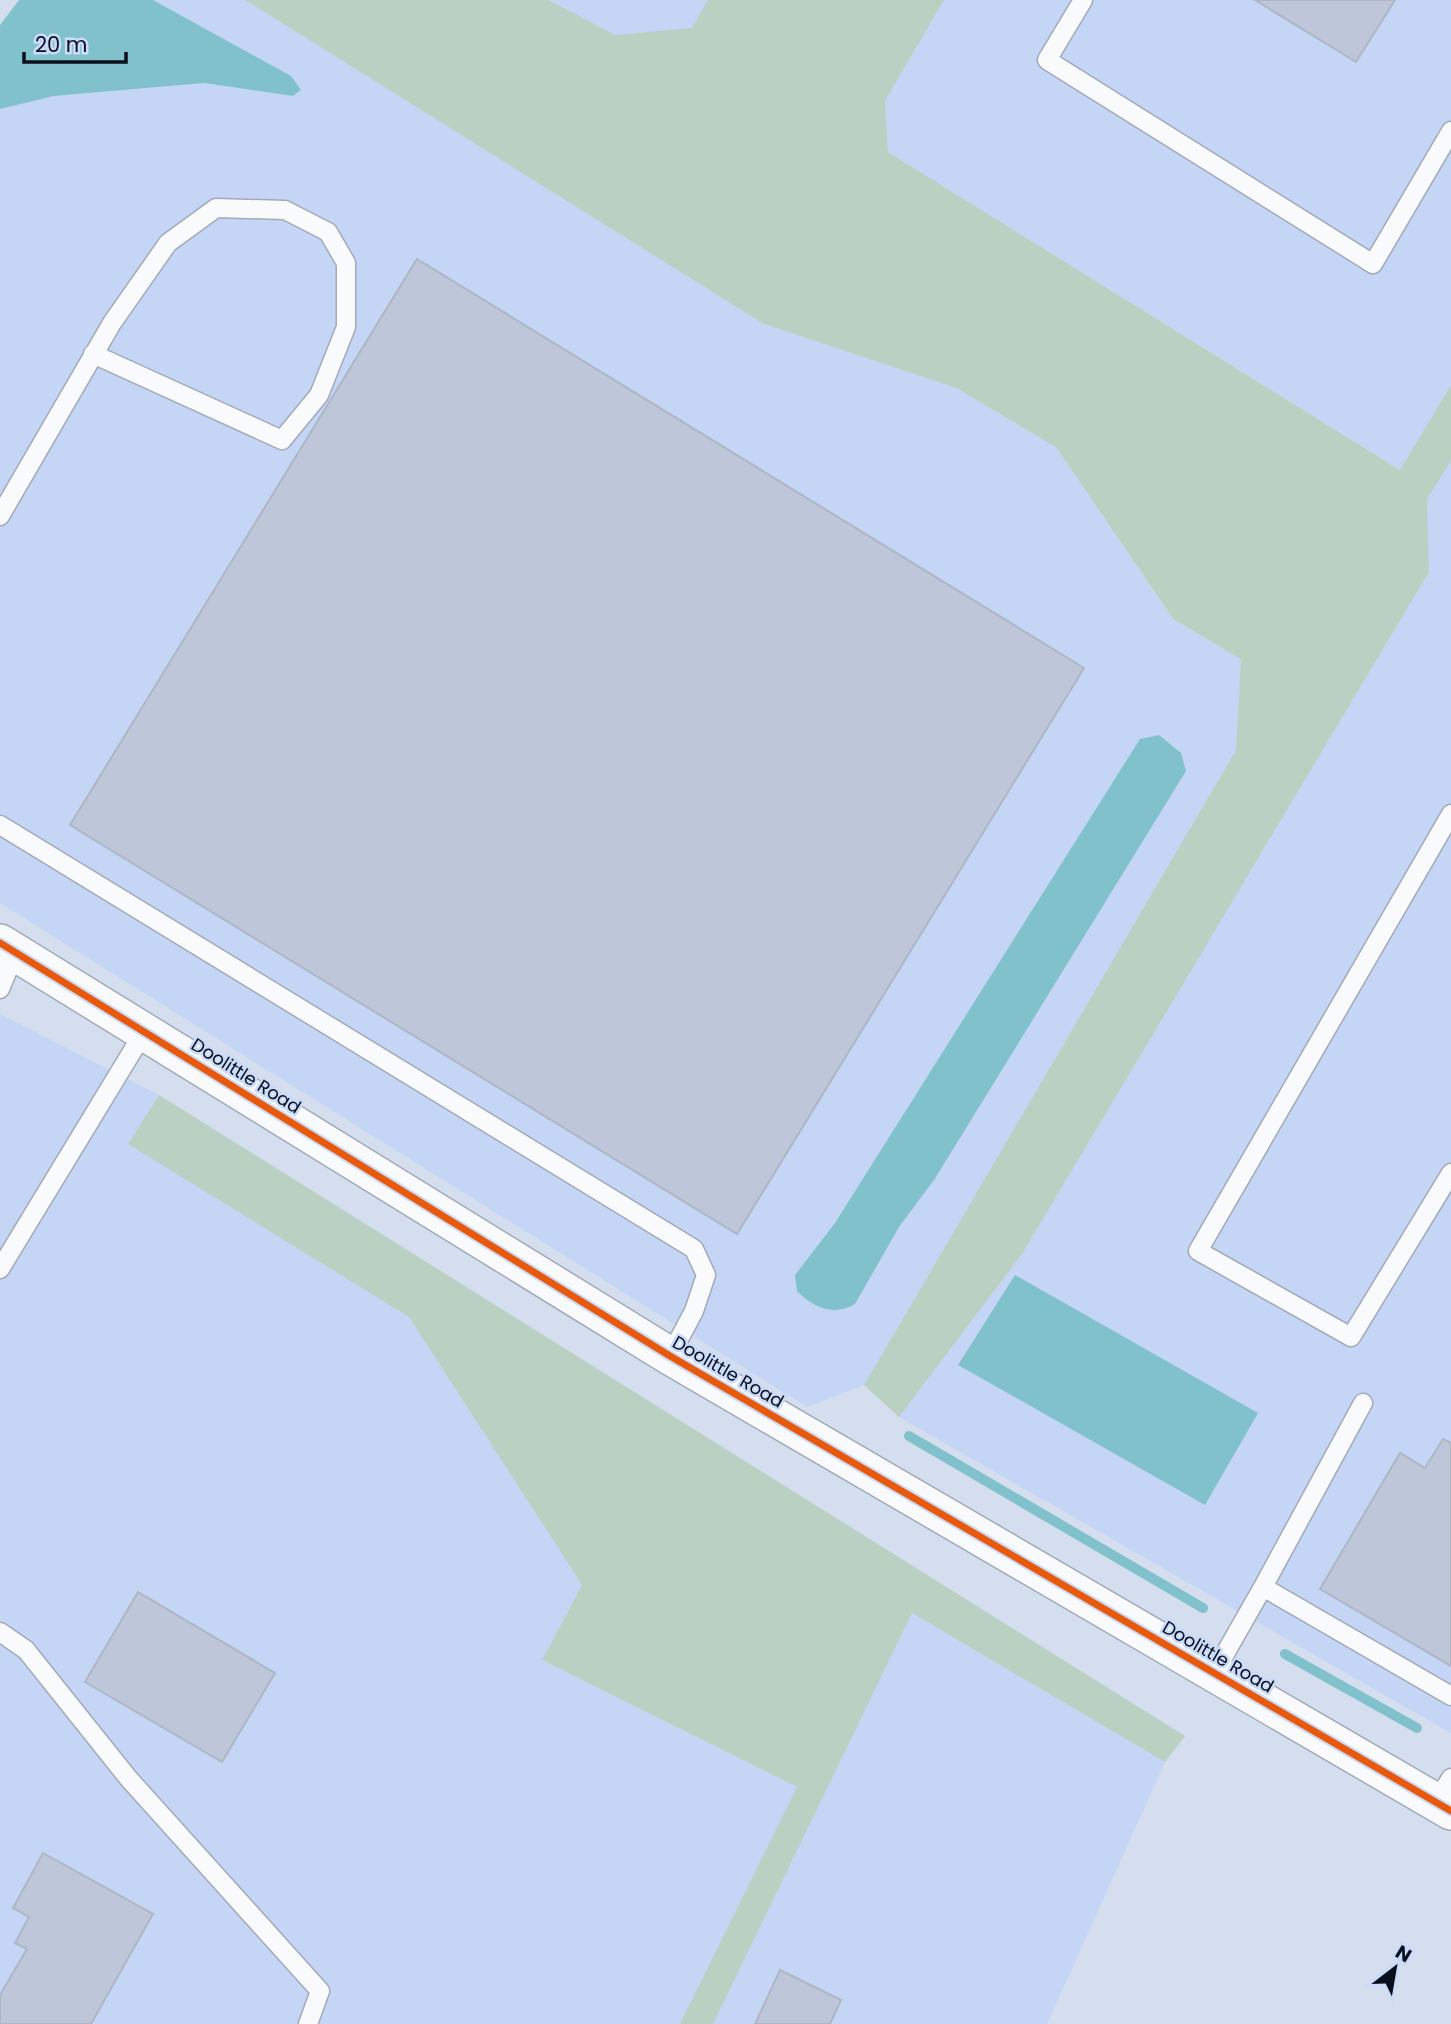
<svg xmlns="http://www.w3.org/2000/svg" width="1451" height="2024" viewBox="0 0 1451 2024" font-family="Poppins,sans-serif">
	<rect width="100%" height="100%" fill="#d4deee"/>
	<!-- built -->
	<path fill="#c4d5f5" fill-rule="evenodd" d="M 153,0 L 245,0 L 764,324 L 956,388 L 1056,447 L 1172,619 L 1241,659 L 1236,750 L 864,1385 L 807,1407 L 0,903 L 0,109 L 54,96 L 204,83 L 293,96 L 291,76 ZM 1159,735 L 934,1180 L 899,1227 L 795,1275 L 835,1223 L 1140,740 Z
		M 549,0 L 708,0 L 692,28 L 615,35 Z
		M 944,0 L 1451,0 L 1451,385 L 1401,470 L 888,152 L 885,101 Z
		M 1451,461 L 1451,1733 L 899,1417 L 1022,1254 L 1429,572 L 1427,499 Z
		M 0,1014 L 159,1095 L 129,1144 L 409,1317 L 582,1585 L 542,1660 L 797,1787 L 680,2024 L 0,2024 Z
		M 912,1613 L 1165,1762 L 1047,2024 L 713,2024 Z"/>
	<!-- green -->
	<path fill="#b9d0c3" d="M 245,0 L 549,0 L 615,35 L 692,28 L 708,0 L 944,0 L 885,101 L 888,152 L 1400,470 L 1451,385 L 1451,461 L 1427,499 L 1429,572 L 1022,1254 L 899,1417 L 864,1385 L 1236,750 L 1241,659 L 1173,619 L 1056,447 L 956,388 L 764,324 Z
		M 159,1095 L 1185,1736 L 1165,1762 L 912,1613 L 713,2024 L 680,2024 L 797,1787 L 542,1660 L 582,1585 L 409,1317 L 128,1144 Z"/>
	<!-- water -->
	<path fill="#81c1cb" d="M 19,0 L 153,0 L 291,76 L 301,90 L 293,96 L 204,83 L 54,96 L 0,109 L 0,25 Z
		M 1159,735 L 1181,753 L 1186,771 L 934,1180 L 899,1227 L 855,1304 C 833,1317 813,1307 797,1291 L 795,1275 L 835,1223 L 1140,739 Z
		M 1015,1275 L 1258,1413 L 1205,1505 L 958,1365 Z"/>
	<g fill="none" stroke-linecap="round" stroke-linejoin="round">
		<!-- stream -->
		<path stroke="#81c1cb" stroke-width="10" d="M 909,1436 L 1203,1608
			M 1285,1654 L 1417,1728"/>
	</g>
	<!-- building -->
	<path fill="#bdc7d9" stroke="#aeb6c4" stroke-width="2" d="M 1255,0 L 1395,0 L 1356,62 Z
		M 417,259 L 1084,668 L 737,1234 L 70,825 Z
		M 1443,1439 L 1451,1443 L 1451,1666 L 1320,1589 L 1400,1453 L 1425,1468 Z
		M 138,1592 L 275,1673 L 222,1762 L 85,1682 Z
		M 43,1853 L 153,1914 L 91,2024 L 0,2024 L 0,1995 L 27,1949 L 15,1943 L 29,1917 L 13,1908 Z
		M 780,1970 L 841,2000 L 830,2024 L 755,2024 Z"/>
	<g fill="none" stroke-linecap="round" stroke-linejoin="round">
		<!-- service casing -->
		<g stroke="#a2aab8" stroke-width="21">
			<path id="service" d="M 1083,0 L 1047,60 L 1373,264 L 1451,131
				M 0,516 L 112,323 L 168,243 L 216,208 L 285,210 L 328,232 L 346,263 L 346,327 L 319,395 L 282,440 L 93,354
				M 1451,814 L 1198,1251 L 1351,1337 L 1451,1173
				M 0,825 L 694,1249 L 706,1275 L 694,1311 L 670,1356
				M 0,989 L 15,953
				M 0,1269 L 144,1032
				M 1263,1587 L 1363,1403
				M 0,1632 L 26,1650 L 129,1779 L 320,1991 L 308,2024
				M 1214,1673 L 1263,1587 L 1451,1696
				M 1436,1802 L 1451,1778"/>
		</g>
		<!-- minor casing -->
		<g stroke="#a2aab8" stroke-width="40">
			<path id="minor" d="M 0,943 L 670,1356 L 1451,1811"/>
		</g>
		<!-- service -->
		<use href="#service" stroke="#f9fafc" stroke-width="18"/>
		<!-- minor -->
		<use href="#minor" stroke="#f9fafc" stroke-width="37"/>
		<!-- cycleway casing -->
		<g stroke="#cadbf9" stroke-width="11">
			<path id="cycleway" d="M 0,943 L 670,1356 L 1451,1811"/>
		</g>
		<!-- cycleway -->
		<use href="#cycleway" stroke="#e8590c" stroke-width="7"/>
	</g>
	<g text-anchor="middle" stroke-width="5" stroke-linejoin="round" paint-order="stroke">
		<!-- street labels -->
		<g font-size="18" fill="#090f1c" stroke="#cadbf9">
			<text transform="translate(246 1076) rotate(32)" y="6">Doolittle Road</text>
			<text transform="translate(728 1372) rotate(30)" y="6">Doolittle Road</text>
			<text transform="translate(1218 1657) rotate(30)" y="6">Doolittle Road</text>
		</g>
	</g>
	<!-- north arrow -->
	<g transform="translate(1395 1968) rotate(31)" stroke="#cadbf9" stroke-width="5" paint-order="stroke">
	<path d="M0-5L12 26L0 18L-12 26Z" fill="#090f1c"/>
	<text y="-10" font-size="19" font-weight="bold" text-anchor="middle" fill="#090f1c">N</text>
	</g>
	<!-- scale -->
	<path d="M24 52v10h102v-10" fill="none" stroke="#090f1c" stroke-width="3.5"/>
	<text x="35" y="52" font-size="21" fill="#090f1c" stroke="#cadbf9" stroke-width="5" paint-order="stroke">20 m</text>
</svg>
